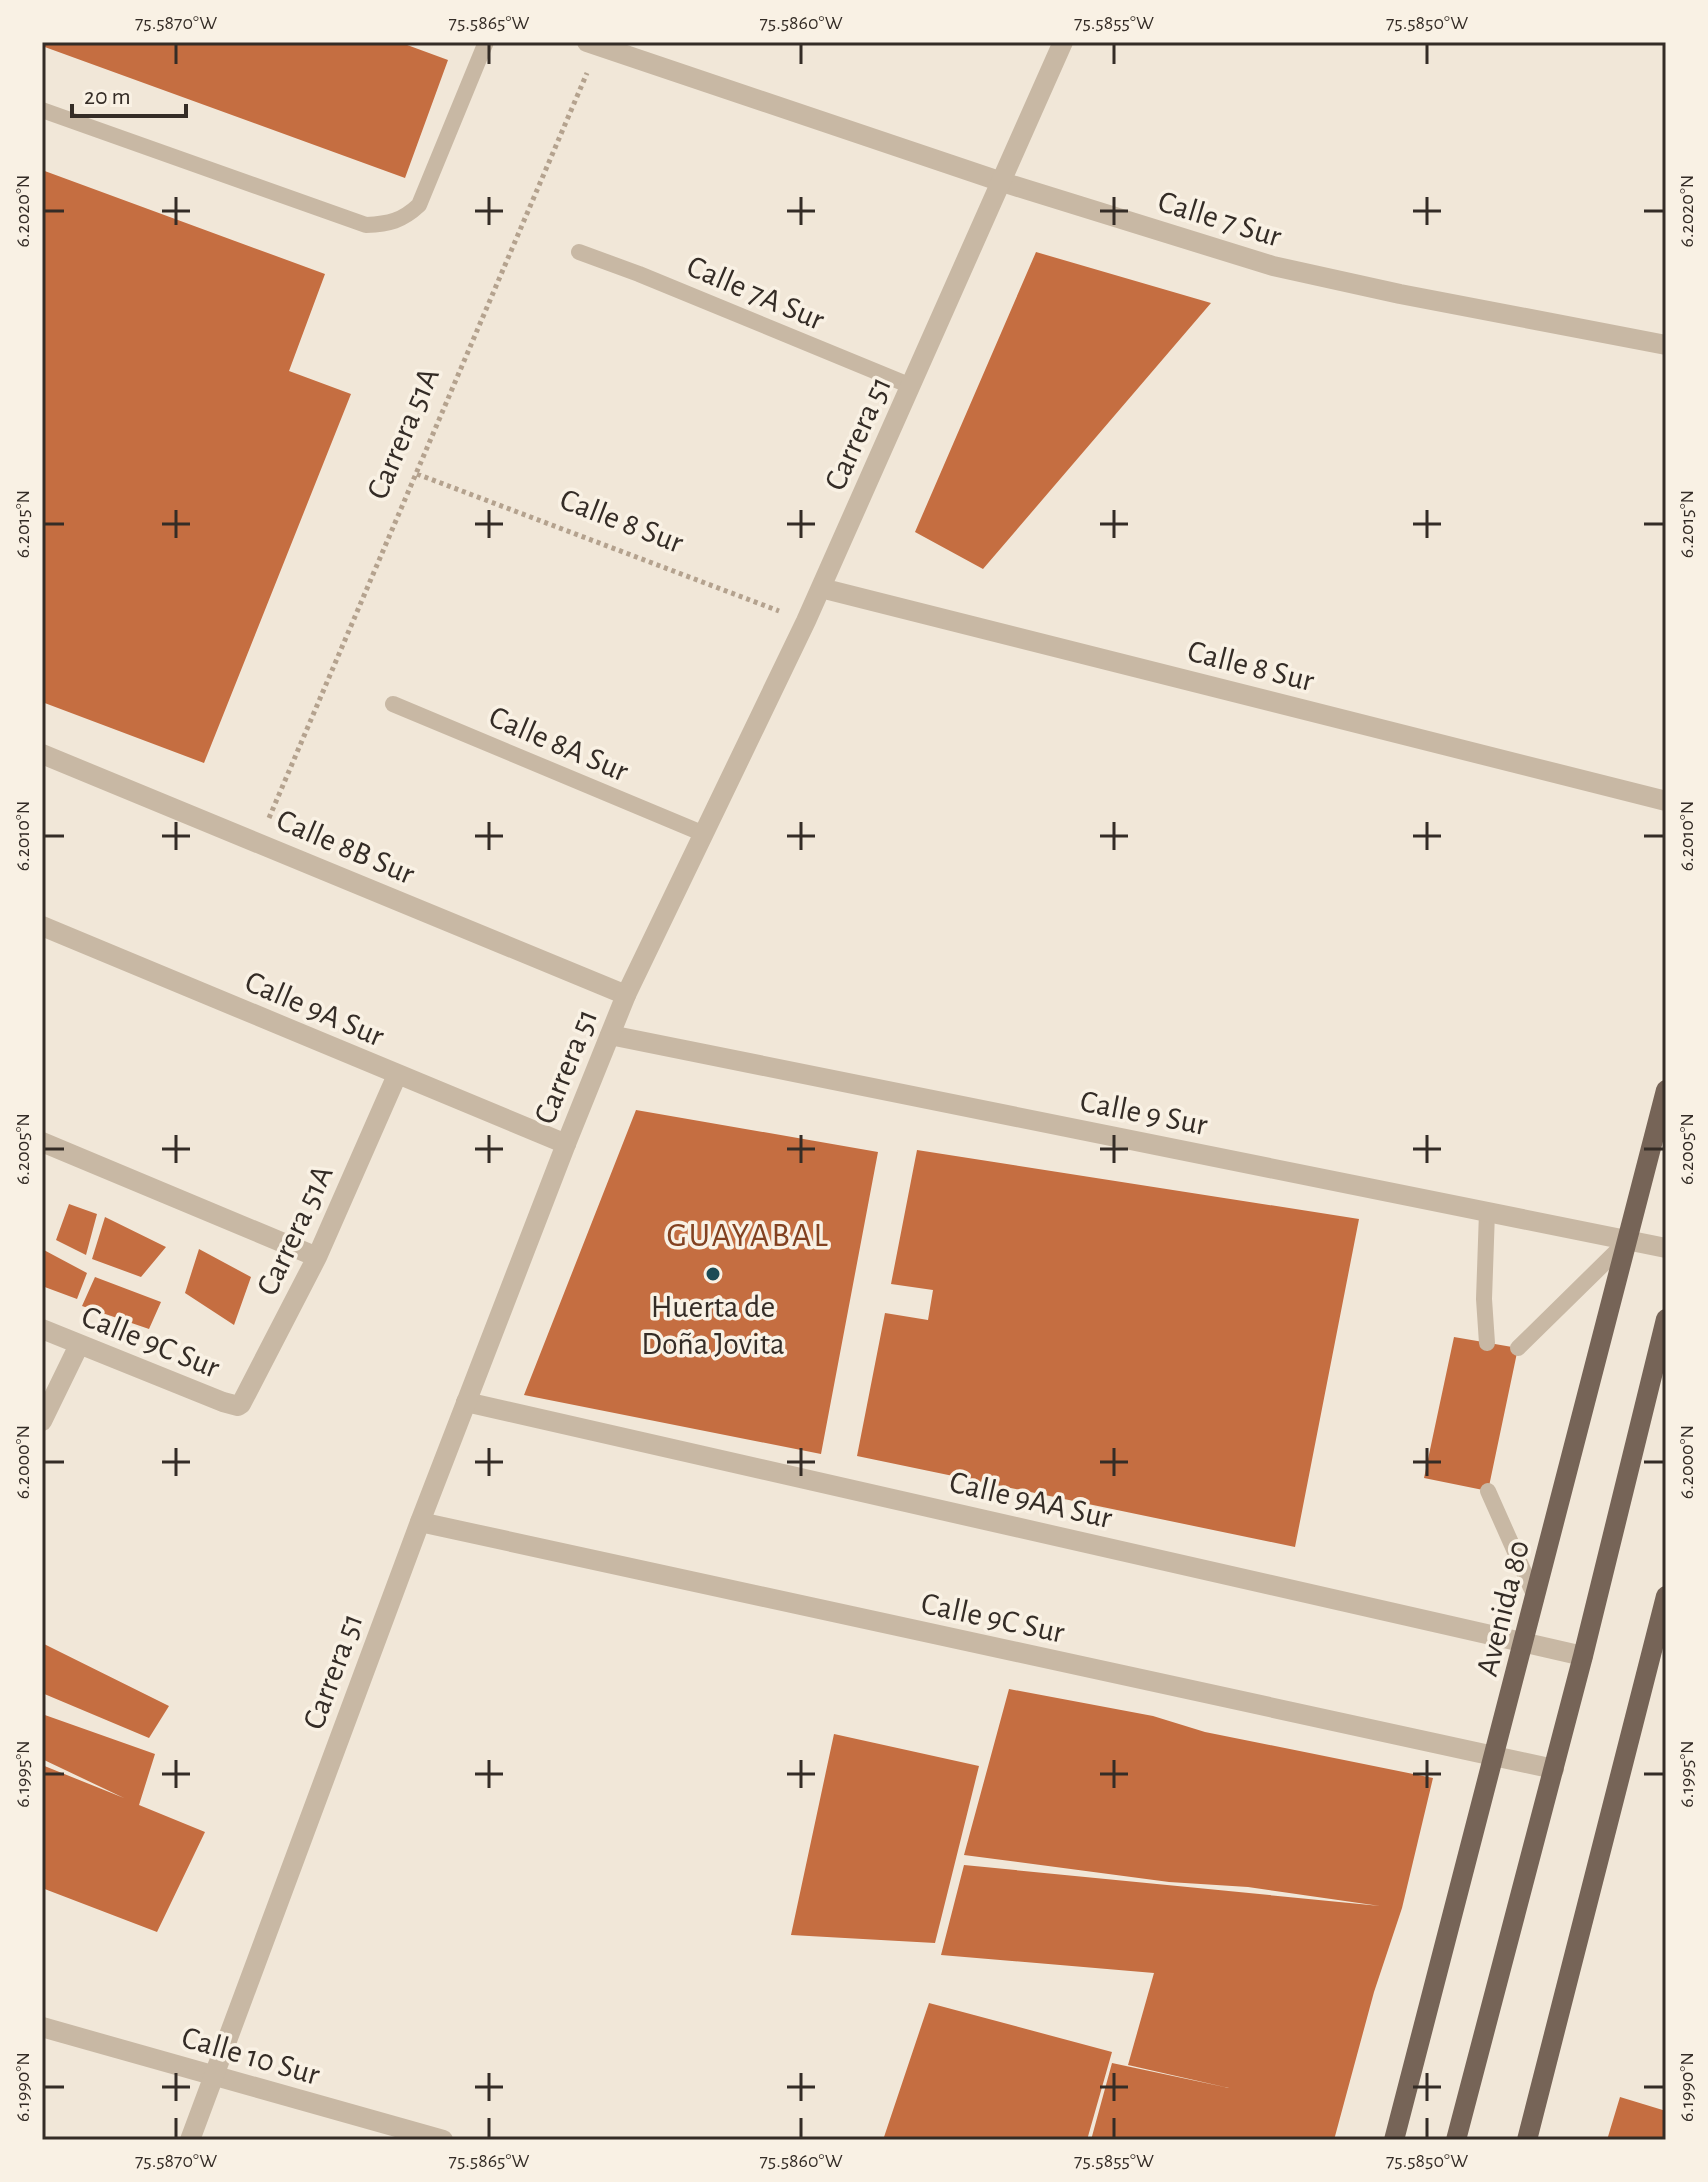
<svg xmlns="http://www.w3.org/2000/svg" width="1708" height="2182" viewBox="0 0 1708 2182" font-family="'Alegreya Sans',sans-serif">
	<rect width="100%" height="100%" fill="#f1e7d8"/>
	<!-- building -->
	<path fill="#c56e41" d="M 42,42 L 399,42 L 448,60 L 405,178 L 42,46 Z
		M 42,170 L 325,274 L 289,371 L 351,394 L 204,763 L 42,702 Z
		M 1036,252 L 1211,303 L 983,569 L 915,532 Z
		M 636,1110 L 878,1152 L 821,1454 L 524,1395 Z
		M 917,1150 L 1359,1219 L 1295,1547 L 857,1456 L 885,1313 L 928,1320 L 933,1290 L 891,1284 Z
		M 69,1204 L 97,1214 L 86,1255 L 56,1240 Z
		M 105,1217 L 166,1247 L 141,1277 L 92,1259 Z
		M 42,1249 L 87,1273 L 77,1299 L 42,1286 Z
		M 199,1249 L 251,1277 L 234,1325 L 185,1293 Z
		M 95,1277 L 161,1302 L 149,1329 L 82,1306 Z
		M 1454,1337 L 1518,1348 L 1488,1491 L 1424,1478 Z
		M 42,1643 L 169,1706 L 149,1738 L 42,1693 Z
		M 1009,1689 L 1153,1716 L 1205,1732 L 1433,1778 L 1402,1908 L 1374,1992 L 1334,2140 L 1091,2140 L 1112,2063 L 1229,2088 L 1128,2065 L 1154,1973 L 941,1955 L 964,1865 L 1380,1906 L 1248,1887 L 1169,1882 L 964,1855 Z
		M 42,1714 L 155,1754 L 139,1805 L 205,1832 L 157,1932 L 42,1888 L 42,1765 L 124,1798 L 42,1759 Z
		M 834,1734 L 979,1766 L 935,1943 L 791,1935 Z
		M 929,2003 L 1112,2052 L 1087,2140 L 883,2140 Z
		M 1620,2097 L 1666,2111 L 1666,2140 L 1607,2140 Z"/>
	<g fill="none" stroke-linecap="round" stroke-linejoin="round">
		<!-- path -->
		<path stroke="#b4a28e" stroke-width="5" stroke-dasharray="4 4" stroke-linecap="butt" d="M 417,474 L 779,611
			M 269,818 L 587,73"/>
		<!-- service -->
		<path stroke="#c8b8a4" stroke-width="16" d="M 42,110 L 366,225 C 389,224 402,221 419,205 L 486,42
			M 579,252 L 639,274 L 911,386
			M 393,704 L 704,834
			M 1487,1212 L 1484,1299 L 1487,1343
			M 1518,1348 L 1628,1240
			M 1488,1491 L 1536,1599"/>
		<!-- minor -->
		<path stroke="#c8b8a4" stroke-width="20" d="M 587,42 L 1002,182 L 1273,266 L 1400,294 L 1666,345
			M 42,754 L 626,995
			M 42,926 L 566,1144
			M 610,1035 L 1666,1248
			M 42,1142 L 317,1257
			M 42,1329 L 223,1402 L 238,1406 L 241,1404 L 317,1257 L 397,1075
			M 466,1402 L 1583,1656
			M 42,1421 L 79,1345
			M 420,1522 L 1554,1769
			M 42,2027 L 443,2140"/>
		<!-- tertiary -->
		<path stroke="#c8b8a4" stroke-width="20" d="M 821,588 L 1666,801
			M 190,2140 L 420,1522 L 566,1144 L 626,995 L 806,621 L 1063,42"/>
		<!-- primary -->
		<path stroke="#766457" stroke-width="20" d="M 1394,2140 L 1666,1090
			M 1456,2140 L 1583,1656 L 1666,1319
			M 1527,2140 L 1666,1596"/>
	</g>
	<!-- ticks -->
	<path fill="none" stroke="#342c26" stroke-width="3" d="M 176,44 L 176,64M 489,44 L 489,64M 801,44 L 801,64M 1114,44 L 1114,64M 1427,44 L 1427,64M 176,197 L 176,225M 489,197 L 489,225M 801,197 L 801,225M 1114,197 L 1114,225M 1427,197 L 1427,225M 44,211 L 64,211M 162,211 L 190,211M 475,211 L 503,211M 787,211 L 815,211M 1100,211 L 1128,211M 1413,211 L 1441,211M 1644,211 L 1664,211M 176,510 L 176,538M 489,510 L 489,538M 801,510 L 801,538M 1114,510 L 1114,538M 1427,510 L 1427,538M 44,524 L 64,524M 162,524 L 190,524M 475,524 L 503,524M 787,524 L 815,524M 1100,524 L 1128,524M 1413,524 L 1441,524M 1644,524 L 1664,524M 176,822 L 176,850M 489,822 L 489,850M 801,822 L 801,850M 1114,822 L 1114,850M 1427,822 L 1427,850M 44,836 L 64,836M 162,836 L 190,836M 475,836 L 503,836M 787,836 L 815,836M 1100,836 L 1128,836M 1413,836 L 1441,836M 1644,836 L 1664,836M 176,1135 L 176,1163M 489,1135 L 489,1163M 801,1135 L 801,1163M 1114,1135 L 1114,1163M 1427,1135 L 1427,1163M 44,1149 L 64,1149M 162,1149 L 190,1149M 475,1149 L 503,1149M 787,1149 L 815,1149M 1100,1149 L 1128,1149M 1413,1149 L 1441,1149M 1644,1149 L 1664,1149M 176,1448 L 176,1476M 489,1448 L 489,1476M 801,1448 L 801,1476M 1114,1448 L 1114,1476M 1427,1448 L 1427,1476M 44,1462 L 64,1462M 162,1462 L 190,1462M 475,1462 L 503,1462M 787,1462 L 815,1462M 1100,1462 L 1128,1462M 1413,1462 L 1441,1462M 1644,1462 L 1664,1462M 176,1760 L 176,1788M 489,1760 L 489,1788M 801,1760 L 801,1788M 1114,1760 L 1114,1788M 1427,1760 L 1427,1788M 44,1774 L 64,1774M 162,1774 L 190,1774M 475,1774 L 503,1774M 787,1774 L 815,1774M 1100,1774 L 1128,1774M 1413,1774 L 1441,1774M 1644,1774 L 1664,1774M 176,2073 L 176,2101M 489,2073 L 489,2101M 801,2073 L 801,2101M 1114,2073 L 1114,2101M 1427,2073 L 1427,2101M 44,2087 L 64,2087M 162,2087 L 190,2087M 475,2087 L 503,2087M 787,2087 L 815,2087M 1100,2087 L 1128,2087M 1413,2087 L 1441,2087M 1644,2087 L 1664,2087M 176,2118 L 176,2138M 489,2118 L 489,2138M 801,2118 L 801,2138M 1114,2118 L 1114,2138M 1427,2118 L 1427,2138"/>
	<!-- markers -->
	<circle fill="#1c4b55" stroke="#f9f1e4" stroke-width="3" cx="713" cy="1274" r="8"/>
	<g text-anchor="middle" stroke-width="7" stroke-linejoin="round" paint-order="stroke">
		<!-- street labels -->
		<g font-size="32" fill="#342c26" stroke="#f9f1e4">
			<text transform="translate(1220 218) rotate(17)" y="11">Calle 7 Sur</text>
			<text transform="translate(756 292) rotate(23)" y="11">Calle 7A Sur</text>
			<text transform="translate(402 433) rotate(-67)" y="11">Carrera 51A</text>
			<text transform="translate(857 433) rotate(-66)" y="11">Carrera 51</text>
			<text transform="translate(622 520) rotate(21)" y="11">Calle 8 Sur</text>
			<text transform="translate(1251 665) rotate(14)" y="11">Calle 8 Sur</text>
			<text transform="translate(559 743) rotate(23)" y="11">Calle 8A Sur</text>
			<text transform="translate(346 846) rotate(23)" y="11">Calle 8B Sur</text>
			<text transform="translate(315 1008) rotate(23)" y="11">Calle 9A Sur</text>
			<text transform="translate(565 1066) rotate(-68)" y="11">Carrera 51</text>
			<text transform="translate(1144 1112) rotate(11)" y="11">Calle 9 Sur</text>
			<text transform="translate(294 1230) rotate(-65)" y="11">Carrera 51A</text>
			<text transform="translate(151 1341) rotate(22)" y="11">Calle 9C Sur</text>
			<text transform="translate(1031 1499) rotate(13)" y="11">Calle 9AA Sur</text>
			<text transform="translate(1502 1608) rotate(-76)" y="11">Avenida 80</text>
			<text transform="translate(993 1617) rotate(12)" y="11">Calle 9C Sur</text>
			<text transform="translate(332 1671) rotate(-70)" y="11">Carrera 51</text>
			<text transform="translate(251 2055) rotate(16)" y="11">Calle 10 Sur</text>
		</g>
		<!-- poi labels -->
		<g font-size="32" fill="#342c26" stroke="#f9f1e4">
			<text x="713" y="1317">Huerta de<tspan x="713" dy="37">Doña Jovita</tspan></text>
		</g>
		<!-- neighbourhood labels -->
		<g font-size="34" letter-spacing="2" fill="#824120" stroke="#f9f1e4">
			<text x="748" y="1246">GUAYABAL</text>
		</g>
	</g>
	<!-- border -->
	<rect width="1708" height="2182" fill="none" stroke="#f9f1e4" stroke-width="88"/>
	<!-- scale -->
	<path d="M72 104v12h114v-12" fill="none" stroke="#342c26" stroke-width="4"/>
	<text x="84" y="104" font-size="24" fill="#342c26" stroke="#f9f1e4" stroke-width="6" paint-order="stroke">20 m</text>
	<rect x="44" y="44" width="1620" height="2094" fill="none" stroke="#342c26" stroke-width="3"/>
	<g font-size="20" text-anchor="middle" fill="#342c26">
		<text x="176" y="29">75.5870°W</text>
		<text x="489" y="29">75.5865°W</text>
		<text x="801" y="29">75.5860°W</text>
		<text x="1114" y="29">75.5855°W</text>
		<text x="1427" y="29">75.5850°W</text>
		<text transform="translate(22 211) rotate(-90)" y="7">6.2020°N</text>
		<text transform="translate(1686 211) rotate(-90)" y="7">6.2020°N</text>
		<text transform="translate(22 524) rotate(-90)" y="7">6.2015°N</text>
		<text transform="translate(1686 524) rotate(-90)" y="7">6.2015°N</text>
		<text transform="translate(22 836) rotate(-90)" y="7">6.2010°N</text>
		<text transform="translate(1686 836) rotate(-90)" y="7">6.2010°N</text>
		<text transform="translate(22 1149) rotate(-90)" y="7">6.2005°N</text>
		<text transform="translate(1686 1149) rotate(-90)" y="7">6.2005°N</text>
		<text transform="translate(22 1462) rotate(-90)" y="7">6.2000°N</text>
		<text transform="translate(1686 1462) rotate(-90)" y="7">6.2000°N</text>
		<text transform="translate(22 1774) rotate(-90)" y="7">6.1995°N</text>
		<text transform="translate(1686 1774) rotate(-90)" y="7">6.1995°N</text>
		<text transform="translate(22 2087) rotate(-90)" y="7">6.1990°N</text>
		<text transform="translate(1686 2087) rotate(-90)" y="7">6.1990°N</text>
		<text x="176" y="2167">75.5870°W</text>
		<text x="489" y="2167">75.5865°W</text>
		<text x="801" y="2167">75.5860°W</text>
		<text x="1114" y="2167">75.5855°W</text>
		<text x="1427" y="2167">75.5850°W</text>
	</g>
</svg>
